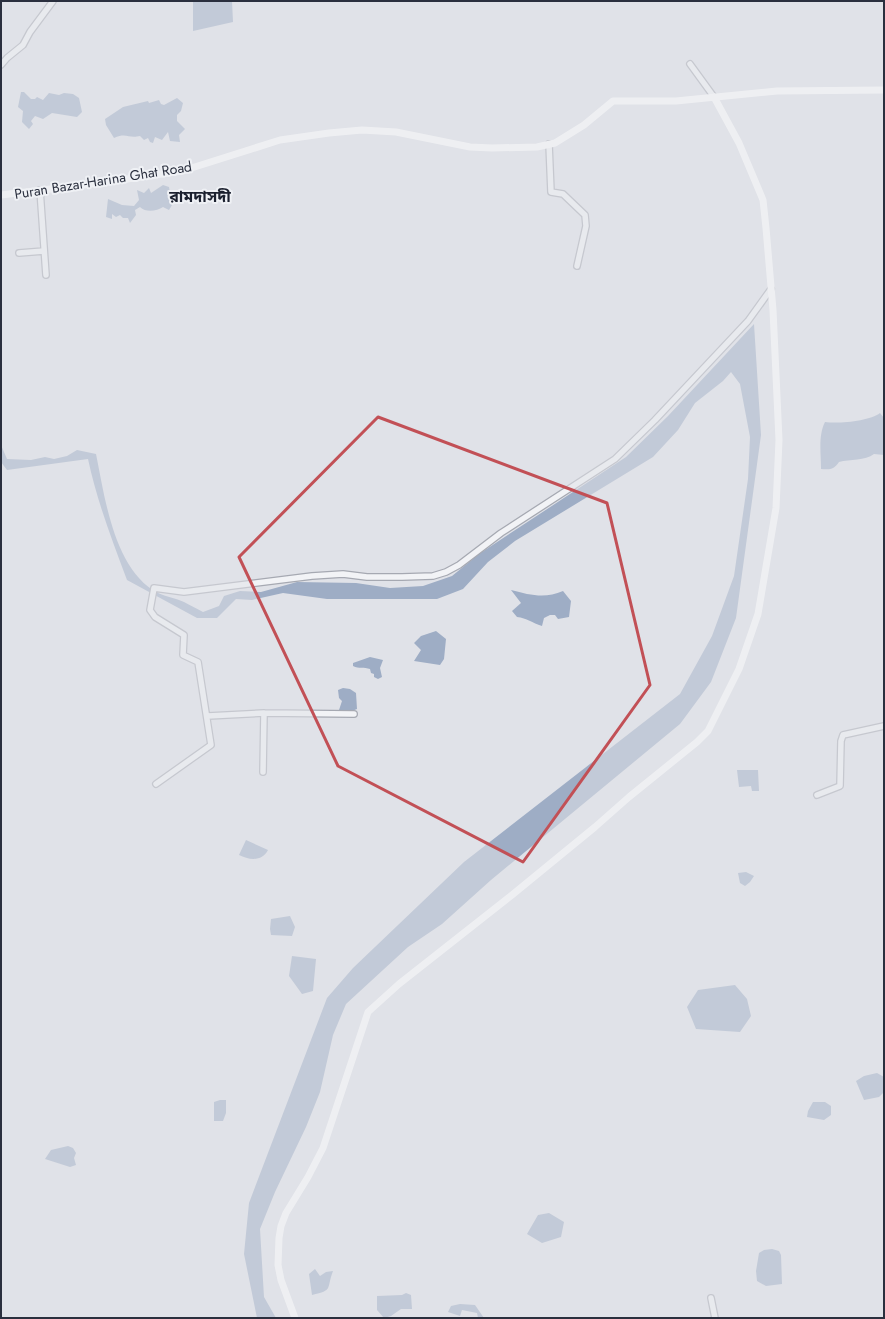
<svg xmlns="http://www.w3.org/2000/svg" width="885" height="1319" viewBox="0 0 885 1319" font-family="Jost,'Noto Sans Bengali',sans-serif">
	<rect width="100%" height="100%" fill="#e0e2e8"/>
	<!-- water -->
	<path fill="#9eadc5" d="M 193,1 L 232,1 L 233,22 L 193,31 Z
		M 21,92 L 24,92 L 31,99 L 35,99 L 37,97 L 43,100 L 49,93 L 59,95 L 64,93 L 73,94 L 79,98 L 82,112 L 77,117 L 52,113 L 43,119 L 35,116 L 31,121 L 33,124 L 29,129 L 22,122 L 23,111 L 18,107 Z
		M 177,98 L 183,103 L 181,111 L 177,115 L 177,121 L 185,129 L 179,135 L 180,142 L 170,141 L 168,132 L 162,140 L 155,137 L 153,143 L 150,142 L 148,138 L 144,140 L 140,136 C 128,139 127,132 114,138 L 106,125 L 105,119 L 123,107 L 148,101 L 149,103 L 159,100 L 161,104 L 164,105 Z
		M 163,185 L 169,187 L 172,205 L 169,210 L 163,207 C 157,211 146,213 140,207 L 135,210 L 136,215 L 130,223 L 128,218 L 123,218 L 120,215 L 116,217 L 112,214 L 112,219 L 106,217 L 108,199 L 122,205 L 134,206 L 139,200 L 137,190 L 144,193 L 149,188 L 151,193 Z
		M 754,324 L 761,435 L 736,618 L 711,682 L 680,724 L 491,880 L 442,924 L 408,947 L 346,1004 L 333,1035 L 320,1092 L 306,1127 L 275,1192 L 260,1229 L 264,1297 L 276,1318 L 257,1318 L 244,1254 L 249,1203 L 327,998 L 353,968 L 464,862 L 680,694 L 712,636 L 734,576 L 748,479 L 750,437 L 740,384 L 731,372 L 723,381 L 695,403 L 678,430 L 653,457 L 515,541 L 488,562 L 463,589 L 437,599 L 327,599 L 283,593 L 252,600 L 236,599 L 217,618 L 197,618 L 127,580 C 112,540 97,501 88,459 L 7,470 L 1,462 L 1,445 L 7,459 L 31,460 L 45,457 L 54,459 L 67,456 L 77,450 L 96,454 C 105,498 114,570 158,593 C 166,597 176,598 184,602 C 190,605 197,609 203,612 L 219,606 L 224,596 L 240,591 L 261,592 L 297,582 L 356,583 L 390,588 L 423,586 L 452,576 L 479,554 L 626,457 L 668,416 Z
		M 880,413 L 884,418 L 884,455 L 874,454 C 865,461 850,459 839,462 C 834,469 831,470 821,469 C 821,453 818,436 825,422 C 839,424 870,421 880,413 Z
		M 511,590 C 530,595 545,599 563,591 L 571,601 L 569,617 L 558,619 L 555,615 L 550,615 L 544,618 L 542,626 C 532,623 527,618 517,617 L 512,611 L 521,603 Z
		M 436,631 L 446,639 L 444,659 L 440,665 L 414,661 L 421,650 L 414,643 L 421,636 Z
		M 370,657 L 383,660 L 380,668 L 382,677 L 378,679 L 374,677 L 374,674 L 371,673 L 370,669 C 364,667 359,669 353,666 L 353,663 Z
		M 343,688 L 350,689 L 356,693 L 357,709 L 352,711 L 339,710 L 342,701 L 339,698 L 338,690 Z
		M 737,770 L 758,770 L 759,791 L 752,791 L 751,786 L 739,787 Z
		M 246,840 L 268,850 C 262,862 249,860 239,855 Z
		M 746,872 L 754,876 L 750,882 L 745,886 L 740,883 L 738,873 Z
		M 290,916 L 295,927 L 292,936 L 271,935 L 270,929 L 271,919 Z
		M 292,956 L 316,959 L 313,991 L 302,994 L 289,976 Z
		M 735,985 L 747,999 L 751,1016 L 740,1032 L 696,1029 L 687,1007 L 698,990 Z
		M 877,1073 L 884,1077 L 884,1092 L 879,1097 L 864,1100 L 856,1081 L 864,1076 Z
		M 220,1100 L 226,1100 L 226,1113 L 223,1121 L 214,1121 L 214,1102 Z
		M 813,1102 L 825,1102 L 831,1106 L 831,1115 L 824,1120 L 807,1117 L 808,1111 Z
		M 68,1146 L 73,1148 L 76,1153 L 74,1158 L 76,1165 L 70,1167 L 45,1159 L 51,1150 Z
		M 549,1213 L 564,1222 L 561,1237 L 542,1243 L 527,1234 L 538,1215 Z
		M 772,1249 L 779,1251 L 781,1255 L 782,1284 L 766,1286 L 757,1281 L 756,1271 L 759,1253 L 764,1250 Z
		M 315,1269 L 320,1276 L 326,1272 L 333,1271 C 326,1289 334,1290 312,1295 L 309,1274 Z
		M 406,1293 L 411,1295 L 412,1309 L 401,1309 L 391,1316 L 384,1318 L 377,1310 L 377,1296 L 402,1295 Z
		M 460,1304 L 475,1305 L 484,1318 L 478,1318 L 477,1313 L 462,1310 L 460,1316 L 448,1312 L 451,1306 Z"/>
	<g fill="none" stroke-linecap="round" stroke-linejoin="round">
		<!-- minor casing -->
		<g stroke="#a6a9b2" stroke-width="8">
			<path id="minor" d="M 690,64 L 714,97
				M 1,65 L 7,58 L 23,45 L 30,32 L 53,1
				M 549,144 L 551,192 L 563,194 L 585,215 L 586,226 L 577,266
				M 40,190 L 46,275
				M 19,253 L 44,251
				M 208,716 L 264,713 L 354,714
				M 263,772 L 264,713
				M 156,784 L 211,745 L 198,662 L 183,655 L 184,635 L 155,617 L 150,610 L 154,588 L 184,592 L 312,576 L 343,574 L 367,577 L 402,577 L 433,576 L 446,572 L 459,565 L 501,533 L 615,459 L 655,420 L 748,321 L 771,289
				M 817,795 L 840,786 L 841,741 L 843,735 L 884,726
				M 711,1298 L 715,1318"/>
		</g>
		<!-- minor -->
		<use href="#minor" stroke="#f2f3f6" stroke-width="5.5"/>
		<!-- secondary -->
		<path stroke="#fff" stroke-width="7" d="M 1,195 L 100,183 L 182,171 L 280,140 L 329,133 L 362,130 L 396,132 L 470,147 L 492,148 L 537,147 L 555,143 L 584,125 L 613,101 L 676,101 L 777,91 L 884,90
			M 295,1318 L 281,1280 L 278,1265 L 279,1238 L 281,1226 L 286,1213 L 308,1177 L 323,1148 L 368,1012 L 399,984 L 512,895 L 595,827 L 629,797 L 697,742 L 708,731 L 739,669 L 758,614 L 776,508 L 779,440 L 773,310 L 766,228 L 763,200 L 739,143 L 714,97"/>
	</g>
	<!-- marked area -->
	<path d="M0 0H885V1319H0ZM 378,417 L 607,503 L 650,685 L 523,862 L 338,766 L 239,557 Z" fill="#e0e2e8" fill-opacity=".55" fill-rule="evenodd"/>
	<path fill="none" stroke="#c25056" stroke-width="3" stroke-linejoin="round" d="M 378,417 L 607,503 L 650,685 L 523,862 L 338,766 L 239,557 Z"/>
	<g text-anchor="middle" stroke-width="4" stroke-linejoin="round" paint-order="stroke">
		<!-- street labels -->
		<g font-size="14" fill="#2a2f3e" stroke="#eff1f5">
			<text transform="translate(103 180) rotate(-9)" y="5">Puran Bazar-Harina Ghat Road</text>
		</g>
		<!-- quarter labels -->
		<g font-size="16" font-weight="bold" fill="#1c212f" stroke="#eff1f5">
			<text x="200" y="202">রামদাসদী</text>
		</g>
	</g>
	<!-- border -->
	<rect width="885" height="1319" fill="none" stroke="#2a2f3e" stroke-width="4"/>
</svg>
